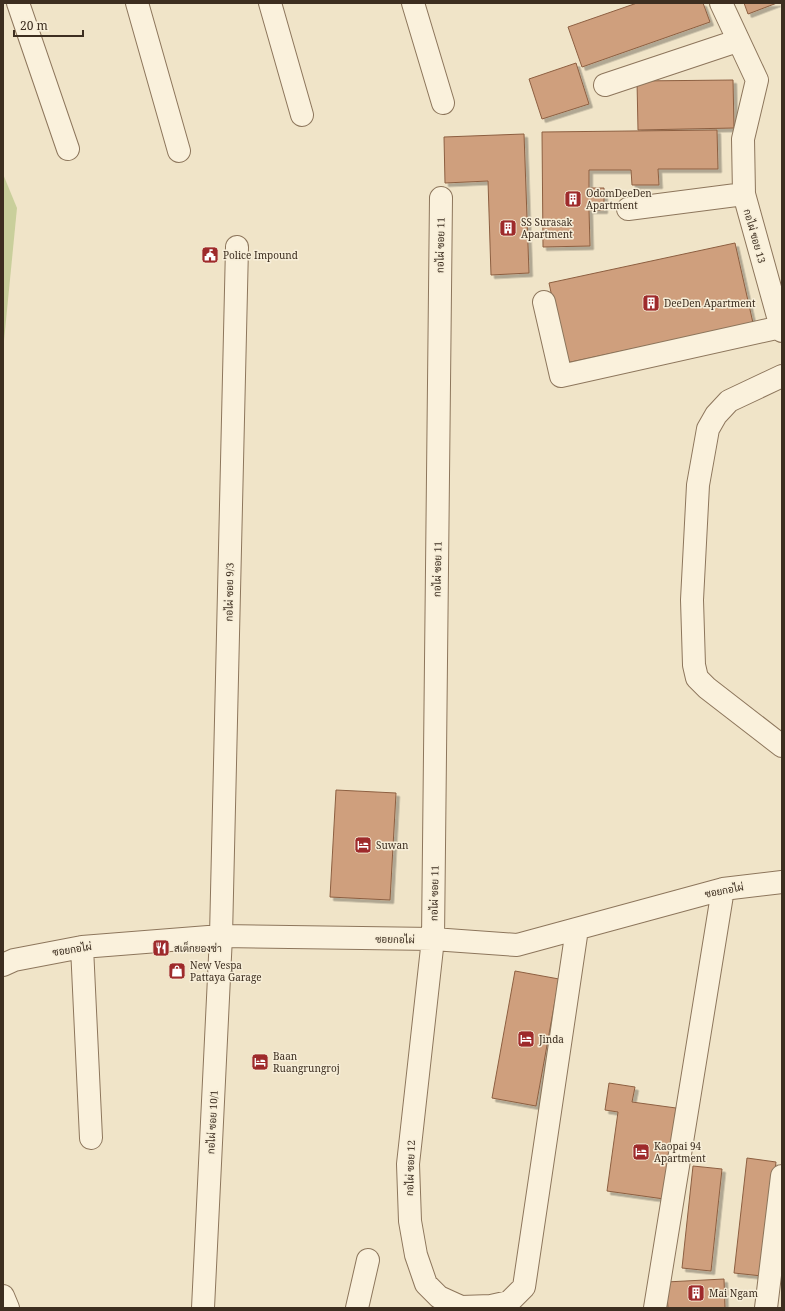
<svg xmlns="http://www.w3.org/2000/svg" width="785" height="1311" viewBox="0 0 785 1311" font-family="'Noto Serif',Sarabun,serif">
	<defs>
		<filter id="shadow"><feDropShadow dx="3.5" dy="3.5" stdDeviation="0" flood-color="#0004"/></filter>
	</defs>
	<rect width="100%" height="100%" fill="#f0e4c8"/>
	<!-- green -->
	<path fill="#c9cf9b" d="M 3,174 L 17,208 L 3,351 Z"/>
	<!-- building -->
	<path fill="#cf9f7d" stroke="#8d5f41" filter="url(#shadow)" d="M 637,3 L 703,3 L 710,22 L 582,67 L 568,27 Z
		M 744,3 L 777,3 L 748,14 Z
		M 576,63 L 589,104 L 542,119 L 529,79 Z
		M 733,80 L 734,128 L 638,130 L 637,81 Z
		M 717,130 L 718,169 L 658,169 L 659,185 L 632,185 L 631,170 L 589,170 L 589,188 L 604,188 L 604,210 L 589,210 L 590,246 L 543,247 L 542,132 Z
		M 524,134 L 529,273 L 491,275 L 488,181 L 445,183 L 444,137 Z
		M 735,243 L 753,323 L 566,363 L 549,283 Z
		M 336,790 L 396,793 L 390,900 L 330,897 Z
		M 515,971 L 559,979 L 536,1106 L 492,1098 Z
		M 609,1083 L 635,1087 L 632,1102 L 676,1108 L 664,1199 L 607,1191 L 618,1112 L 605,1110 Z
		M 747,1158 L 776,1162 L 762,1276 L 734,1273 Z
		M 693,1166 L 722,1169 L 711,1271 L 682,1268 Z
		M 724,1279 L 725,1308 L 668,1308 L 666,1282 Z"/>
	<g fill="none" stroke-linecap="round" stroke-linejoin="round">
		<!-- minor casing -->
		<g stroke="#8d765c" stroke-width="24">
			<path id="minor" d="M 18,3 L 68,149
				M 137,3 L 179,151
				M 270,3 L 302,115
				M 413,3 L 443,103
				M 721,3 L 757,80 L 743,139 L 744,194 L 782,331
				M 605,85 L 737,41
				M 441,198 L 433,939 L 408,1164 L 410,1221 L 416,1255 L 426,1284 L 439,1297 L 461,1307 L 491,1306 L 509,1302 L 524,1287 L 577,929
				M 628,209 L 744,194
				M 544,302 L 561,376 L 781,327
				M 782,376 L 729,401 L 716,415 L 708,429 L 698,485 L 692,600 L 694,665 L 697,678 L 707,688 L 782,746
				M 82,947 L 91,1138
				M 3,965 L 14,960 L 82,947 L 221,936 L 433,939 L 517,945 L 723,889 L 782,882
				M 3,1296 L 8,1308
				M 203,1308 L 221,936 L 237,247
				M 357,1308 L 368,1260
				M 655,1308 L 723,889
				M 766,1308 L 782,1176"/>
		</g>
		<!-- minor -->
		<use href="#minor" stroke="#faf1dc" stroke-width="22"/>
	</g>
	<!-- icons -->
	<defs>
		<g id="building-square" transform="scale(0.9)"><rect x="-9" y="-9" width="18" height="18" rx="4" fill="#9e2a2b" stroke="#f7eed8"/><path d="M-4-6H4V6H1V3H-1V6H-4ZM-2.5-4.3h1.7v1.8h-1.7ZM.8-4.3h1.7v1.8H.8ZM-2.5-1h1.7V.8h-1.7ZM.8-1h1.7V.8H.8Z" fill="#fff"/></g>
		<g id="civic-square" transform="scale(0.9)"><rect x="-9" y="-9" width="18" height="18" rx="4" fill="#9e2a2b" stroke="#f7eed8"/><path d="M-.6-6.5H3V-4.5H.6V-3L4-1V1h2V6H-6V1h2V-1L-.6-3ZM-1.2 2.5V6h2.4V2.5Z" fill="#fff"/></g>
		<g id="hotel-square" transform="scale(0.9)"><rect x="-9" y="-9" width="18" height="18" rx="4" fill="#9e2a2b" stroke="#f7eed8"/><path d="M-6-4.5h1.5V1H6V5H4.5V3h-9V5H-6ZM-4 0a1.8 1.8 0 1 1 3.6 0ZM.5 0V-2.5h3Q6-2.5 6 0Z" fill="#fff"/></g>
		<g id="restaurant-square" transform="scale(0.9)"><rect x="-9" y="-9" width="18" height="18" rx="4" fill="#9e2a2b" stroke="#f7eed8"/><path d="M-5-6h1v4h1v-4h1v4h1v-4h1v5L-1.5 .5V6h-2V.5L-5-1ZM5-6V6H3V1.5H1.5Q1.5-4 5-6Z" fill="#fff"/></g>
		<g id="shop-square" transform="scale(0.9)"><rect x="-9" y="-9" width="18" height="18" rx="4" fill="#9e2a2b" stroke="#f7eed8"/><path d="M-5-2.5h2.3a2.7 3.5 0 0 1 5.4 0H5L5.5 6h-11ZM-1.5-2.5h3a1.5 2.3 0 0 0-3 0Z" fill="#fff"/></g>
	</defs>
	<g fill-rule="evenodd">
		<use href="#building-square" x="573" y="199"/>
		<use href="#building-square" x="508" y="228"/>
		<use href="#civic-square" x="210" y="255"/>
		<use href="#building-square" x="651" y="303"/>
		<use href="#hotel-square" x="363" y="845"/>
		<use href="#restaurant-square" x="161" y="948"/>
		<use href="#shop-square" x="177" y="971"/>
		<use href="#hotel-square" x="526" y="1039"/>
		<use href="#hotel-square" x="260" y="1062"/>
		<use href="#hotel-square" x="641" y="1152"/>
		<use href="#building-square" x="696" y="1293"/>
	</g>
	<g text-anchor="middle" stroke-width="3" stroke-linejoin="round" paint-order="stroke">
		<!-- poi labels -->
		<g font-size="10" fill="#3d2e20" stroke="#f7eed8" text-anchor="start">
			<text x="586" y="197">OdomDeeDen<tspan x="586" dy="12">Apartment</tspan></text>
			<text x="521" y="226">SS Surasak<tspan x="521" dy="12">Apartment</tspan></text>
			<text x="223" y="259">Police Impound</text>
			<text x="664" y="307">DeeDen Apartment</text>
			<text x="376" y="849">Suwan</text>
			<text x="174" y="952">สเต็กยองซ่า</text>
			<text x="190" y="969">New Vespa<tspan x="190" dy="12">Pattaya Garage</tspan></text>
			<text x="539" y="1043">Jinda</text>
			<text x="273" y="1060">Baan<tspan x="273" dy="12">Ruangrungroj</tspan></text>
			<text x="654" y="1150">Kaopai 94<tspan x="654" dy="12">Apartment</tspan></text>
			<text x="709" y="1297">Mai Ngam</text>
		</g>
		<!-- street labels -->
		<g font-size="10" fill="#3d2e20" stroke="#f7eed8">
			<text transform="translate(755 236) rotate(74)" y="4">กอไผ่ ซอย 13</text>
			<text transform="translate(440 245) rotate(-89)" y="4">กอไผ่ ซอย 11</text>
			<text transform="translate(437 569) rotate(-89)" y="4">กอไผ่ ซอย 11</text>
			<text transform="translate(229 592) rotate(-89)" y="4">กอไผ่ ซอย 9/3</text>
			<text transform="translate(724 890) rotate(-11)" y="4">ซอยกอไผ่</text>
			<text transform="translate(434 893) rotate(-89)" y="4">กอไผ่ ซอย 11</text>
			<text transform="translate(395 939) rotate(1)" y="4">ซอยกอไผ่</text>
			<text transform="translate(72 949) rotate(-9)" y="4">ซอยกอไผ่</text>
			<text transform="translate(212 1122) rotate(-87)" y="4">กอไผ่ ซอย 10/1</text>
			<text transform="translate(410 1168) rotate(-88)" y="4">กอไผ่ ซอย 12</text>
		</g>
	</g>
	<!-- border -->
	<rect width="785" height="1311" fill="none" stroke="#3d2e20" stroke-width="8"/>
	<!-- scale -->
	<path d="M14 30v6h69v-6" fill="none" stroke="#3d2e20" stroke-width="2"/>
	<text x="20" y="30" font-size="12" fill="#3d2e20" stroke="#f7eed8" stroke-width="3" paint-order="stroke">20 m</text>
</svg>
